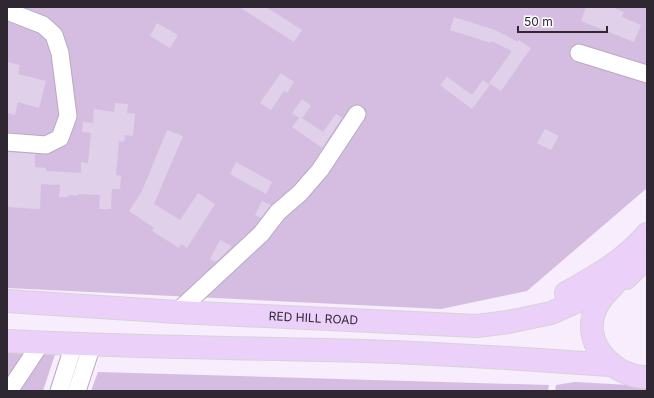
<svg xmlns="http://www.w3.org/2000/svg" width="654" height="398" viewBox="0 0 654 398" font-family="Inter,sans-serif">
	<rect width="100%" height="100%" fill="#f7edfd"/>
	<!-- green -->
	<path fill="#d5bde2" d="M 7,7 L 647,7 L 647,188 L 527,291 L 441,309 L 7,288 Z
		M 7,336 L 60,339 L 43,391 L 7,391 Z
		M 98,372 L 549,385 L 548,391 L 91,391 Z
		M 575,382 L 647,386 L 647,391 L 555,391 L 556,385 Z"/>
	<!-- building -->
	<path fill="#e0d0e9" d="M 239,7 L 266,7 L 302,30 L 294,42 Z
		M 586,7 L 612,7 L 624,12 L 622,17 L 641,25 L 634,42 L 581,21 Z
		M 454,17 L 495,30 L 518,42 L 519,40 L 531,48 L 501,91 L 489,83 L 512,51 L 491,41 L 491,43 L 450,30 Z
		M 157,23 L 178,35 L 170,48 L 150,36 Z
		M 7,62 L 20,65 L 18,74 L 46,81 L 39,108 L 18,102 L 15,115 L 7,113 Z
		M 281,73 L 294,82 L 287,93 L 284,91 L 271,110 L 260,103 Z
		M 447,77 L 472,95 L 483,80 L 490,85 L 472,109 L 440,85 Z
		M 302,99 L 311,106 L 302,118 L 323,132 L 336,114 L 342,118 L 322,148 L 292,127 L 299,118 L 292,113 Z
		M 115,103 L 128,104 L 127,113 L 135,114 L 133,136 L 125,135 L 124,142 L 119,141 L 116,175 L 121,176 L 120,189 L 112,189 L 111,209 L 99,209 L 100,195 L 78,194 L 78,196 L 69,195 L 68,197 L 59,197 L 60,185 L 41,184 L 40,209 L 7,207 L 7,152 L 35,154 L 35,167 L 46,168 L 46,171 L 81,173 L 81,162 L 88,163 L 91,133 L 82,132 L 83,122 L 93,123 L 94,109 L 114,112 Z
		M 545,129 L 559,136 L 551,150 L 537,143 Z
		M 167,130 L 183,136 L 154,204 L 180,220 L 198,193 L 215,204 L 187,248 L 181,244 L 179,248 L 152,231 L 154,228 L 129,211 L 142,191 Z
		M 236,162 L 272,182 L 266,194 L 230,174 Z
		M 262,201 L 271,205 L 261,218 L 255,215 Z
		M 220,240 L 232,246 L 216,262 L 210,259 Z"/>
	<g fill="none" stroke-linecap="round" stroke-linejoin="round">
		<!-- minor casing -->
		<g stroke="#b8a9c1" stroke-width="19">
			<path id="minor" d="M 7,11 L 43,25 L 54,35 L 60,53 L 68,116 L 60,138 L 46,145 L 7,142
				M 579,53 L 647,74
				M 177,312 L 261,234 L 278,212 L 300,193 L 320,170 L 357,114
				M 9,391 L 41,343
				M 59,391 L 74,344
				M 77,391 L 92,345"/>
		</g>
		<!-- major casing -->
		<g stroke="#d5d4d6" stroke-width="24">
			<g id="major">
				<path d="M 626,278 L 647,257"/>
				<path d="M 612,287 C 606,293 600,299 597,306 C 579,341 612,377 647,377"/>
				<path d="M 566,293 C 596,276 625,260 647,234"/>
				<path id="s1" d="M 7,301 L 177,312 L 477,326 L 508,322 L 551,313 L 614,285"/>
				<path d="M 7,341 C 126,347 245,348 365,351 C 447,354 528,359 610,365"/>
			</g>
		</g>
		<!-- minor -->
		<use href="#minor" stroke="#fff" stroke-width="17"/>
		<!-- major -->
		<use href="#major" stroke="#ebd0fa" stroke-width="22"/>
	</g>
	<g text-anchor="middle" stroke-width="3" stroke-linejoin="round" paint-order="stroke">
		<!-- street labels -->
		<g font-size="12" fill="#2f2832" stroke="#fff">
			<text dy="4" stroke="none"><textPath href="#s1" startOffset="307">RED HILL ROAD</textPath></text>
		</g>
	</g>
	<!-- border -->
	<rect width="654" height="398" fill="none" stroke="#2f2832" stroke-width="16"/>
	<!-- scale -->
	<path d="M518 26v6h89v-6" fill="none" stroke="#2f2832" stroke-width="2"/>
	<text x="524" y="26" font-size="12" fill="#2f2832" stroke="#ffffff" stroke-width="3" paint-order="stroke">50 m</text>
</svg>
